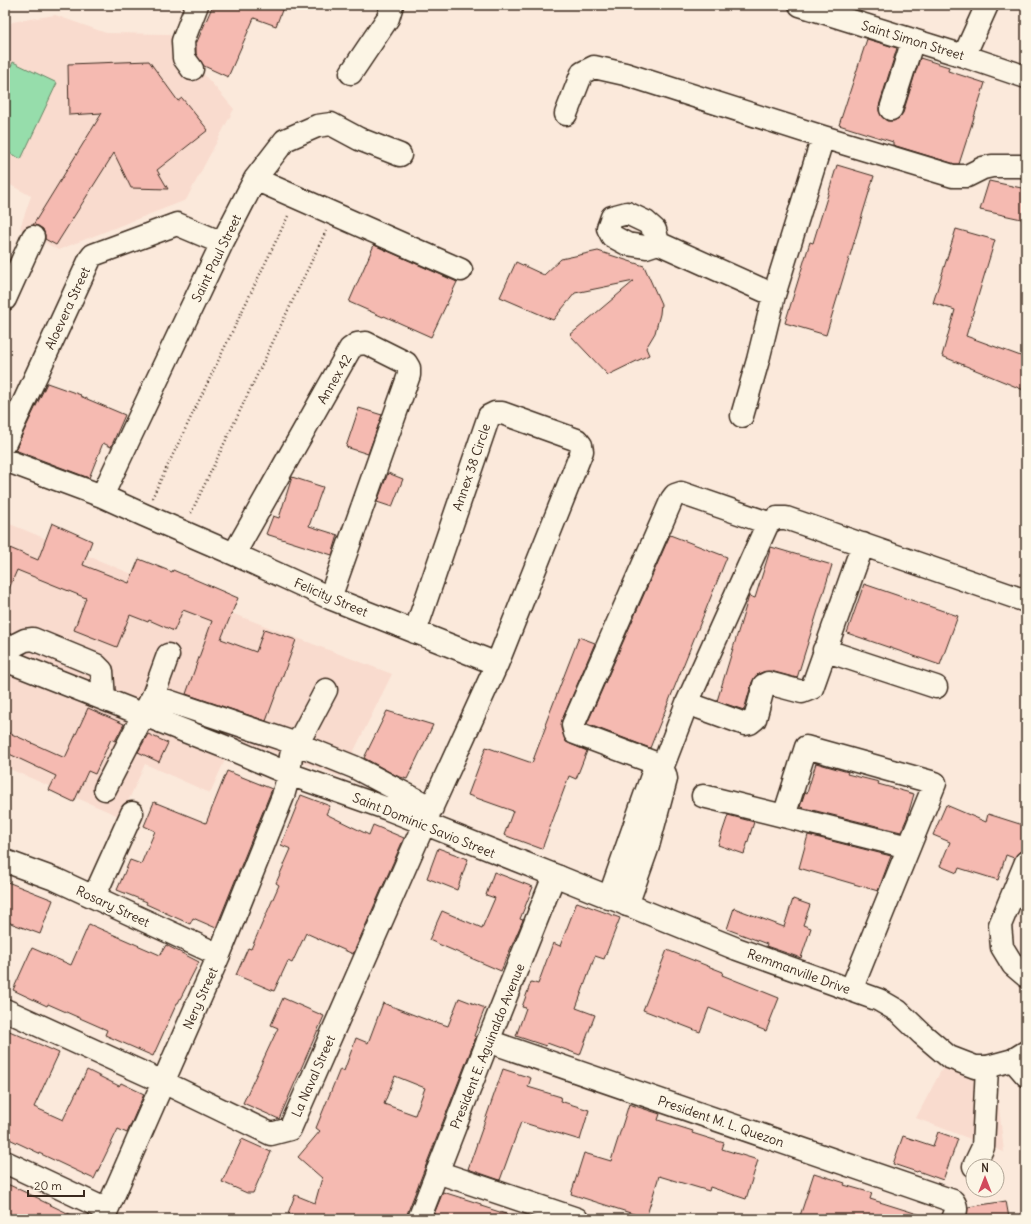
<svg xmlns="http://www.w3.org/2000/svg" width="1031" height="1224" viewBox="0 0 1031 1224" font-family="Delius,sans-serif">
	<rect width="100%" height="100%" fill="#fbe9db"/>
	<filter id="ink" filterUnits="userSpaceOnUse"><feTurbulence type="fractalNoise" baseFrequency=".025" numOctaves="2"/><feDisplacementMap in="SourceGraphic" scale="8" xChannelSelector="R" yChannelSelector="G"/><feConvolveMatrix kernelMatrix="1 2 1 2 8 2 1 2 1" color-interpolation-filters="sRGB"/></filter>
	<g filter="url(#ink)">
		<!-- built -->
		<path fill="#f9dbce" d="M 55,15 L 106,33 L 169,34 L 234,109 L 186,200 L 58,250 L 20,228 L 31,196 L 5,182 L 5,35 L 12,22 Z
			M 5,522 L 176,592 L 392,674 L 341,777 L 235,738 L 210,793 L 145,764 L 121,817 L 5,767 Z
			M 944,1065 L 996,1080 L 1004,1152 L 916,1118 Z"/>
		<!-- green -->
		<path fill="#96ddab" stroke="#688464" d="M 13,62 L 57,83 L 21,159 L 5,151 L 5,79 Z"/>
		<!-- building -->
		<path fill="#f5bab1" stroke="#3b2a1e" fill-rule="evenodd" d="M 213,5 L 284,5 L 276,26 L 254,18 L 228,77 L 204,66 L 196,54 L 196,44 Z
			M 867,39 L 897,48 L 879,106 L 879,111 L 882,117 L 887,121 L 894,121 L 899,118 L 903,113 L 920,58 L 949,67 L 948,71 L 985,83 L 959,164 L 955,164 L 893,145 L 893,142 L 839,125 Z
			M 149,61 L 178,101 L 182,98 L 208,130 L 157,170 L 168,189 L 131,188 L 114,153 L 56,245 L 45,239 L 45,235 L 43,229 L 38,226 L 33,225 L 102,113 L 69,115 L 68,64 Z
			M 837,165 L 874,176 L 826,335 L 785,323 L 810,242 L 813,243 Z
			M 989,181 L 1026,189 L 1026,220 L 980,210 Z
			M 956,229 L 995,240 L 966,336 L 1026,358 L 1026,391 L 942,356 L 955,310 L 933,303 Z
			M 374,245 L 457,282 L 431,337 L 384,316 L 383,317 L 349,302 Z
			M 598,251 L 644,266 L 661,304 L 660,314 L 655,333 L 646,348 L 649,355 L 608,375 L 570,335 L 634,281 L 575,293 L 553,320 L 500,297 L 516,262 L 544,275 L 561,259 Z
			M 47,383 L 81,395 L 80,396 L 125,415 L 111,447 L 103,443 L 89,478 L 15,450 Z
			M 359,408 L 382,415 L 368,454 L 346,447 Z
			M 388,473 L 403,479 L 392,507 L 377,502 Z
			M 292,477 L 323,487 L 309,526 L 338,535 L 332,555 L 266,534 L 273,516 L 279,518 Z
			M 52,523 L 92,541 L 83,565 L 129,583 L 139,559 L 172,572 L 173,570 L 238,598 L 221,639 L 256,652 L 264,629 L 296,640 L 266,721 L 186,694 L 212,621 L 183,610 L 174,631 L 149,620 L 148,622 L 130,615 L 117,647 L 74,630 L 86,598 L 17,570 L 5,598 L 5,546 L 38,560 Z
			M 670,535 L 727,557 L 650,748 L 587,724 Z
			M 771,547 L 832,565 L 797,678 L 771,671 L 763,672 L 758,674 L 755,677 L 752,682 L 744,710 L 717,701 L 749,596 L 755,598 Z
			M 864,584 L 958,616 L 940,665 L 847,633 Z
			M 579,637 L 595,643 L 562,720 L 561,728 L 566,742 L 587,751 L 576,779 L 569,776 L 542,849 L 504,835 L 513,811 L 468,795 L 486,747 L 532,763 L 546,726 L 545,725 Z
			M 88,708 L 124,724 L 115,741 L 111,739 L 95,774 L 88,771 L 74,802 L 49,790 L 56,776 L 5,752 L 5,731 L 65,758 Z
			M 387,711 L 433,725 L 407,779 L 397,776 L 364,758 Z
			M 148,734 L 168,743 L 159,762 L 138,752 Z
			M 816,763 L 848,772 L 847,774 L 879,782 L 878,784 L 914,794 L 907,818 L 901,832 L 800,807 L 805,792 L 807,793 Z
			M 227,771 L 272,789 L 216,928 L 193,918 L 190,924 L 146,904 L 147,902 L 117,890 L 130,860 L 141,864 L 155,831 L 144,826 L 154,802 L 206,823 Z
			M 301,795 L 330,806 L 326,814 L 369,835 L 373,825 L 404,838 L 353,954 L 306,933 L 292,963 L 288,961 L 274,991 L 236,975 L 248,948 L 251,949 L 279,885 L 276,883 L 291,849 L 281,845 Z
			M 946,805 L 986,822 L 988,814 L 1026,826 L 1026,850 L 1019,852 L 1014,858 L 1006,855 L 998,880 L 959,868 L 957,873 L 940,866 L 950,842 L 933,835 Z
			M 728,815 L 754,822 L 744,854 L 718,845 Z
			M 808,835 L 891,856 L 878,891 L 799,868 Z
			M 438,848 L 468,859 L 457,890 L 427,878 Z
			M 494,872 L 533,887 L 520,919 L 523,920 L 501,971 L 429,940 L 442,911 L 482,928 L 495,898 L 486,895 Z
			M 5,881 L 53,900 L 40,934 L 5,921 Z
			M 793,899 L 810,905 L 803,925 L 811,928 L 801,958 L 766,946 L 767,944 L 727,929 L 734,908 L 784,927 Z
			M 577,902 L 620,918 L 604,959 L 595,956 L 576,1008 L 595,1015 L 580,1055 L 547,1043 L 546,1046 L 516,1036 L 526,1008 L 522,1007 L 531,982 L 538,984 L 553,943 L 560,946 Z
			M 89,924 L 160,955 L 166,945 L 199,962 L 178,1003 L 177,1003 L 153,1056 L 105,1035 L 107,1030 L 48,1004 L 47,1006 L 13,990 L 32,948 L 71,965 Z
			M 667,950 L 723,972 L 722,975 L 779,998 L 766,1031 L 709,1008 L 700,1032 L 643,1010 Z
			M 283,998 L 324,1016 L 279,1119 L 243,1103 L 278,1028 L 271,1025 Z
			M 459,998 L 485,1008 L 474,1036 L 476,1037 L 407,1214 L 407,1219 L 305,1219 L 288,1213 L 295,1195 L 315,1203 L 322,1178 L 298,1157 L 320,1131 L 316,1128 L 340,1069 L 344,1071 L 356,1038 L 368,1043 L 383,1003 L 435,1023 L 436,1022 L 448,1026 ZM 395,1076 L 425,1088 L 415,1115 L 384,1104 Z
			M 5,1029 L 59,1053 L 34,1107 L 63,1120 L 87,1070 L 119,1086 L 121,1083 L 144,1094 L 127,1133 L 118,1129 L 94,1179 L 5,1137 Z
			M 503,1069 L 531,1078 L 528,1087 L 561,1097 L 560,1101 L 589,1110 L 580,1140 L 521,1122 L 500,1180 L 468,1169 Z
			M 629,1104 L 660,1114 L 658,1120 L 693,1131 L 692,1133 L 724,1143 L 722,1149 L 758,1160 L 746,1199 L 710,1187 L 709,1191 L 659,1176 L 646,1218 L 571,1194 L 584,1153 L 611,1161 Z
			M 938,1132 L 958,1139 L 943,1180 L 918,1171 L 917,1172 L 893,1164 L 903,1136 L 933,1146 Z
			M 242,1139 L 271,1152 L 253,1193 L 247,1193 L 222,1182 Z
			M 814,1173 L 845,1183 L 844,1185 L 872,1193 L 870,1199 L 924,1216 L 923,1219 L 799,1219 Z
			M 5,1183 L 40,1199 L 40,1200 L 80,1219 L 5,1219 Z
			M 443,1192 L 481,1204 L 481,1206 L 512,1216 L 511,1219 L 432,1219 Z
			M 1006,1201 L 1009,1218 L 1001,1219 L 966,1219 L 968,1207 Z"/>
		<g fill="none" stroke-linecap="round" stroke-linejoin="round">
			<!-- minor casing -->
			<g stroke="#3b2a1e" stroke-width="25">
				<path id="minor" d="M 800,5 L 964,56 L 1026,77
					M 964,56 L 987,5
					M 192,69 L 184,58 L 183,41 L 197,5
					M 351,73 L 388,18 L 392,5
					M 891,109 L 913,40
					M 566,114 L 582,73 L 594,67 L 625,74 L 823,137 L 953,176 L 967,176 L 983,168 L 992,166 L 1020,166 L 1026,167
					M 255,179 L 461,270
					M 658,243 L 646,247 L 627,244 L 612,236 L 608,228 L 612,217 L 627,213 L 646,222 L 655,230 L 658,243 L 774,295
					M 5,299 L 33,237
					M 742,416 L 758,360 L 774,295 L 823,137
					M 5,443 L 90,259 L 93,255 L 177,224 L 222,243
					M 5,460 L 102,496 L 144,515 L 234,554 L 330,598 L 497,664
					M 102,496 L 222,243 L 255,179 L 285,140 L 317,126 L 331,124 L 359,139 L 400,155
					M 234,554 L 350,349 L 357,344 L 366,343 L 406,363 L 409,368 L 409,375 L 330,598
					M 5,650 L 25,640 L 33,639 L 96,665 L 102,671 L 104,699
					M 824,650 L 936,687
					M 5,660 L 233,750 L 289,774 L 388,809 L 559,877
					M 153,696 L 297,744 L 354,767 L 432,808
					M 687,703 L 745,724 L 750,723 L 755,719 L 764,685 L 768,683 L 802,692 L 812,688 L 863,544
					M 663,766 L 575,733 L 573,725 L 672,499 L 675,495 L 681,493 L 768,523 L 777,518 L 786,518 L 1026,601
					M 661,771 L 687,703 L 768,523
					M 105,789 L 153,696 L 168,655
					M 703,796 L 908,847
					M 784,816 L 806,747 L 935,783 L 851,990
					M 5,861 L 57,880 L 219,955
					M 1026,862 L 1000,925 L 1002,947 L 1013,965 L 1026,976
					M 94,897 L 132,813
					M 609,898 L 653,773 L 661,771 L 665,774 L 666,779 L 648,846 L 627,905
					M 5,1010 L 163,1082 L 271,1134 L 290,1129 L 424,824 L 497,664 L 582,451 L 581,445 L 577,440 L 502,413 L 495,413 L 489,416 L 415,632
					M 488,1041 L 953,1201 C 958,1207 956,1212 953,1219
					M 1013,1060 L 1026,1075
					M 5,1162 L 107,1210
					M 974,1166 L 983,1147 L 987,1067
					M 437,1172 L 577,1219
					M 103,1219 L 219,955 L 283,796 L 289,774 L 291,756 L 326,690"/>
			</g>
			<!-- major casing -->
			<g stroke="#3b2a1e" stroke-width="25">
				<path id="major" d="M 419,1219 L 488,1041 L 552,881 L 559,877 L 737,949 L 879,1000 L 898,1011 L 922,1034 L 949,1057 L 975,1067 L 987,1067 L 1013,1060 L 1026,1052"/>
			</g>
			<!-- path -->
			<path stroke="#3b2a1e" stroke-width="2.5" stroke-dasharray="1 3" stroke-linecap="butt" d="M 152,498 L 289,214
				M 191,513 L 326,231"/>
			<!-- minor -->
			<use href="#minor" stroke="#fcf5e5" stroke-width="22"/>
			<!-- major -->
			<use href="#major" stroke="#fcf5e5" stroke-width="22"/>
		</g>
	</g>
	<g text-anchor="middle" stroke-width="3.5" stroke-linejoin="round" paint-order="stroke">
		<!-- street labels -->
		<g font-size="13" fill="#3b2a1e" stroke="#fcf5e5">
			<text transform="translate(913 40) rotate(17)" y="5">Saint Simon Street</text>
			<text transform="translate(216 258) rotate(-64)" y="5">Saint Paul Street</text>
			<text transform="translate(67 308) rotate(-65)" y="5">Aloevera Street</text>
			<text transform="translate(334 379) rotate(-60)" y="5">Annex 42</text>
			<text transform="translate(471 467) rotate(-71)" y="5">Annex 38 Circle</text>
			<text transform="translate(331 597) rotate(23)" y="5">Felicity Street</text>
			<text transform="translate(424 825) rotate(22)" y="5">Saint Dominic Savio Street</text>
			<text transform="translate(113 906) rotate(25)" y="5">Rosary Street</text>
			<text transform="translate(799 971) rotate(20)" y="5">Remmanville Drive</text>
			<text transform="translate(200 998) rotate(-66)" y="5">Nery Street</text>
			<text transform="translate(487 1046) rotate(-68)" y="5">President E. Aguinaldo Avenue</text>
			<text transform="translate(313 1076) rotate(-66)" y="5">La Naval Street</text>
			<text transform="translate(721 1121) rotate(19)" y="5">President M. L. Quezon</text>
		</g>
	</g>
	<!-- margin -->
	<rect width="1031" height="1224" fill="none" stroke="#fcf5e5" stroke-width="20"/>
	<rect x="10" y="10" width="1011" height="1204" fill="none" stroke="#3b2a1e" stroke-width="1.5" filter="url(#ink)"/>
	<!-- north arrow -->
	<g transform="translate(985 1178)"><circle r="19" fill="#fcf5e5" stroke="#afa495"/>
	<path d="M0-3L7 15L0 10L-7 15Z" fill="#d1495b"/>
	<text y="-6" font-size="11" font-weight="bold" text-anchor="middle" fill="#3b2a1e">N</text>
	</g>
	<!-- scale -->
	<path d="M28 1190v6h56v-6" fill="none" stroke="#3b2a1e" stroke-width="2"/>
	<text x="34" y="1190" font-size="12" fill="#3b2a1e" stroke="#fcf5e5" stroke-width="3" paint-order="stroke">20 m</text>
</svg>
